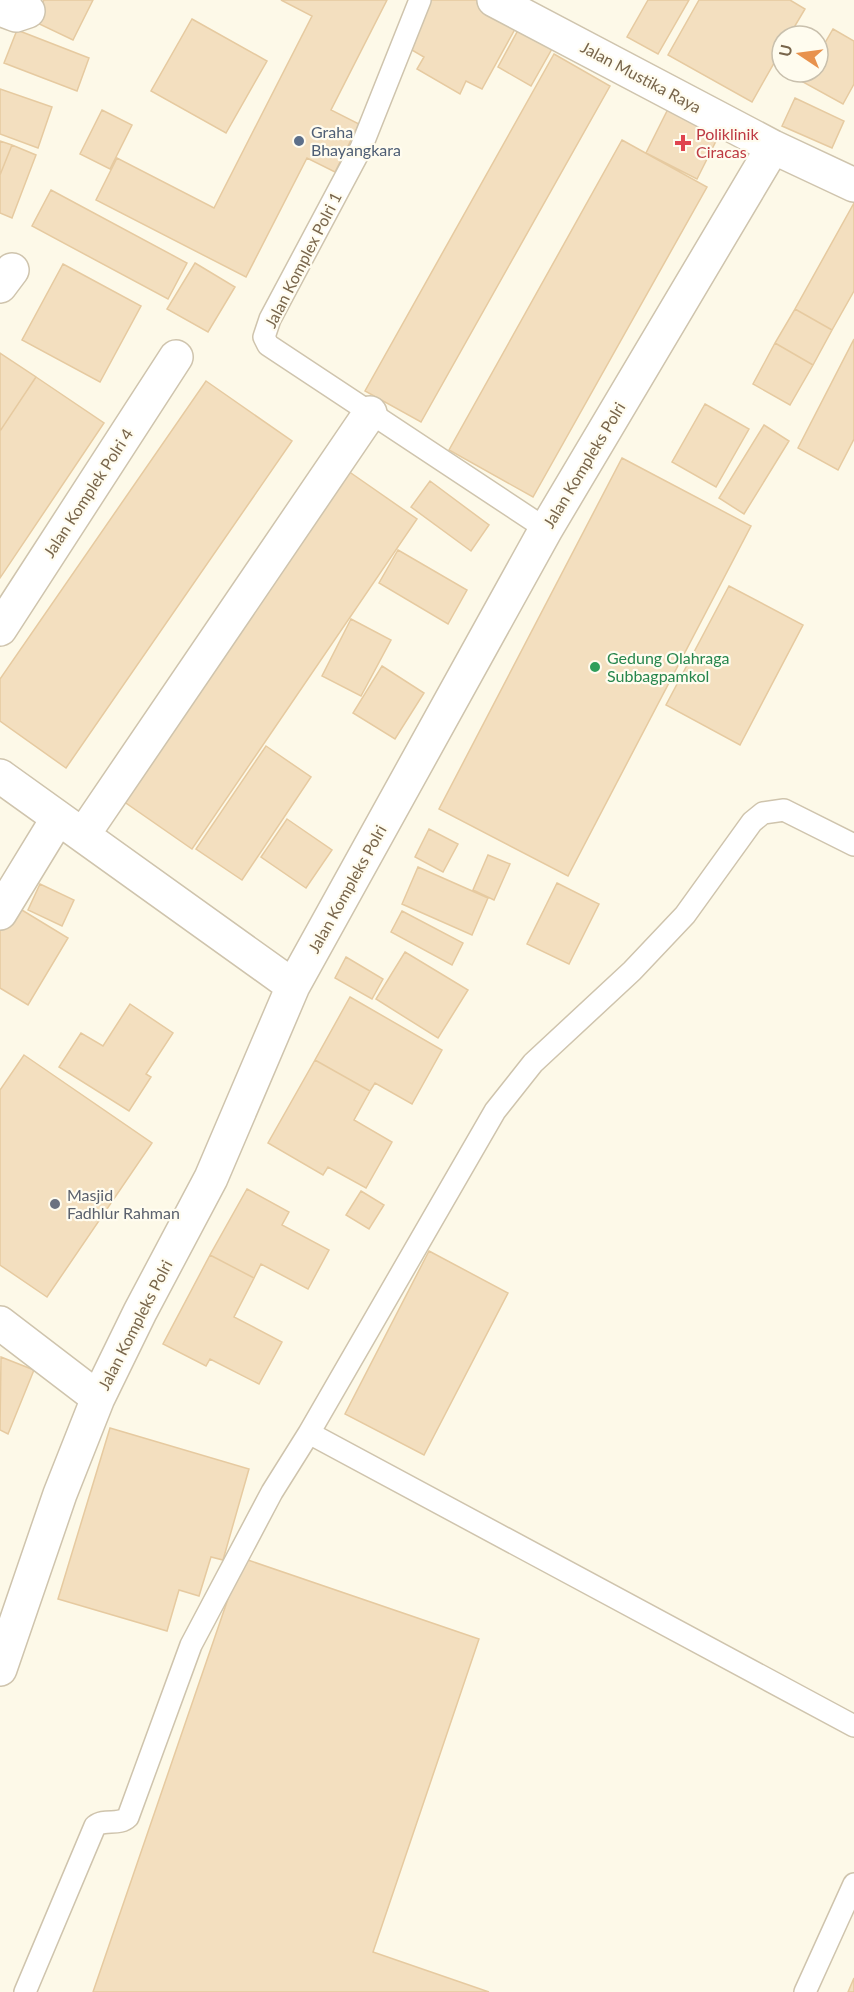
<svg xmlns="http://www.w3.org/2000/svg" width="854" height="1992" viewBox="0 0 854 1992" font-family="Lato,sans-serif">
	<rect width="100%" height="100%" fill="#fdf9e8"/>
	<!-- building -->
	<path fill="#f3dfbf" stroke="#e6caa0" stroke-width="1.5" d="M 44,0 L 93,0 L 73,40 L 33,21 Z
		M 281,0 L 387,0 L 331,110 L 359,124 L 335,172 L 307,158 L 246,277 L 96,200 L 117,158 L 214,208 L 312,16 Z
		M 431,0 L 485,0 L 520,20 L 482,89 L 466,81 L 460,94 L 417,69 L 424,57 L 405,46 Z
		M 648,0 L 689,0 L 658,54 L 627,37 Z
		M 699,0 L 790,0 L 805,9 L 789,36 L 782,36 L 782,49 L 752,102 L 668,55 Z
		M 192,19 L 267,61 L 226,133 L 151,91 Z
		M 523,21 L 557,40 L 531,86 L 498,67 Z
		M 833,29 L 854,41 L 854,84 L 843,104 L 803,82 L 809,72 L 818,72 L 818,55 Z
		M 17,30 L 89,58 L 77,91 L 4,63 Z
		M 554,54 L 610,86 L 421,422 L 365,391 Z
		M 0,89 L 52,107 L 38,148 L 0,134 Z
		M 795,98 L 844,121 L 832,148 L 782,126 Z
		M 669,107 L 720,133 L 697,179 L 646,153 Z
		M 102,110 L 132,125 L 110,169 L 80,154 Z
		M 622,140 L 707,187 L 533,497 L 449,450 Z
		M 0,141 L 12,145 L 0,175 Z
		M 12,145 L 36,155 L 12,218 L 0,213 L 0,175 Z
		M 51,190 L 187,263 L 168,299 L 32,226 Z
		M 854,203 L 854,291 L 832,330 L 795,309 Z
		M 195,263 L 235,287 L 208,332 L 167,309 Z
		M 63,264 L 141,306 L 100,382 L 22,340 Z
		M 795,309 L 832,330 L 813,365 L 775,343 Z
		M 854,339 L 854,439 L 838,470 L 798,448 Z
		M 775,343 L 813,365 L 790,405 L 753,384 Z
		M 0,353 L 36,377 L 0,431 Z
		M 36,377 L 104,423 L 0,578 L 0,431 Z
		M 206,381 L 292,441 L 66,768 L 0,721 L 0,679 Z
		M 705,404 L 749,429 L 716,487 L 672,462 Z
		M 764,425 L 789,441 L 744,514 L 719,498 Z
		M 622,458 L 751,526 L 568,876 L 439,809 Z
		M 338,464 L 417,519 L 192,849 L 113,794 Z
		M 430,481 L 489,525 L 471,551 L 411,507 Z
		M 398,550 L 467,590 L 448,624 L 379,583 Z
		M 729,586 L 803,625 L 740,745 L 666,705 Z
		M 351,619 L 391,640 L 361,696 L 322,676 Z
		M 382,666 L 424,693 L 395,739 L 353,713 Z
		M 266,746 L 311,777 L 242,880 L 196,849 Z
		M 287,819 L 332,850 L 306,888 L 261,857 Z
		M 429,829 L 458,844 L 443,872 L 415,857 Z
		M 488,855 L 510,864 L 494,900 L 473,890 Z
		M 418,867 L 488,898 L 472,935 L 402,904 Z
		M 557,883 L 599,904 L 569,964 L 527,944 Z
		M 40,884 L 74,900 L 62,926 L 28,910 Z
		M 12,904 L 68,938 L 28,1005 L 0,988 L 0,924 Z
		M 402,911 L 463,943 L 452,965 L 391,932 Z
		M 405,952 L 468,990 L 438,1038 L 376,999 Z
		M 346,957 L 383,979 L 372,999 L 335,978 Z
		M 350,997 L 442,1050 L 412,1104 L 375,1083 L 370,1091 L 315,1060 Z
		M 130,1004 L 173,1033 L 146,1074 L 151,1077 L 129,1111 L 59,1067 L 81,1033 L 103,1046 Z
		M 24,1055 L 152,1143 L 47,1297 L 0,1265 L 0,1090 Z
		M 315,1060 L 370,1091 L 354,1120 L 392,1142 L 366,1188 L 328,1167 L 323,1175 L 268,1143 Z
		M 247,1189 L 289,1212 L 282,1225 L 329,1250 L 308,1289 L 261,1264 L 254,1278 L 210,1255 Z
		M 361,1191 L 384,1205 L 369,1229 L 346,1215 Z
		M 429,1251 L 508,1293 L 424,1455 L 345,1414 Z
		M 210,1255 L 254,1278 L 234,1317 L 282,1342 L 259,1384 L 210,1359 L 206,1366 L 163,1344 Z
		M 1,1357 L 34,1370 L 8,1434 L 0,1430 Z
		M 110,1428 L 249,1469 L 223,1560 L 211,1557 L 199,1596 L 179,1590 L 167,1631 L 58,1599 Z
		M 242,1558 L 479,1639 L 373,1952 L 489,1992 L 93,1992 Z
		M 854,1978 L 854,1992 L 848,1992 Z"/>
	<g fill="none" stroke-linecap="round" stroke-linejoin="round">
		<!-- service casing -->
		<g stroke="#cfc4ad" stroke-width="24">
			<path id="service" d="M 420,0 L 361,148 L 270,319 L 264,337 L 268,345 L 546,529
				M 854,845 L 784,810 L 763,813 L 752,822 L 685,915 L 632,971 L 533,1063 L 495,1111 L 309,1433 L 854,1726
				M 25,1992 L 95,1826 C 105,1818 119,1826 128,1817 L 191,1645 L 272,1492 L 309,1433
				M 805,1992 L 854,1884"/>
		</g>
		<!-- minor casing -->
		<g stroke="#cfc4ad" stroke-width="36">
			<path id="minor" d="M 494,0 L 773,147 L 854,185
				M 0,9 L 16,15 L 28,11
				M 0,286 L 12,270
				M 0,629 L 176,357
				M 0,776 L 293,986
				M 83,835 L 370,413
				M 0,913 L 58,818
				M 0,1323 L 98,1398
				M 0,1669 L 60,1494 L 98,1398 L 140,1312 L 211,1178 L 293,986 L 546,529 L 773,147"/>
		</g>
		<!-- service -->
		<use href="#service" stroke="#fff" stroke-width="21"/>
		<!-- minor -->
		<use href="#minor" stroke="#fff" stroke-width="33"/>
	</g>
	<!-- markers -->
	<circle fill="#5c6f8a" stroke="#fffcef" stroke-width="2" cx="299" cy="141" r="6"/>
	<path fill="#e0444e" stroke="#fffcef" stroke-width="2" d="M680 134h6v6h6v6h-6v6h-6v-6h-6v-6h6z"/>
	<circle fill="#2e9e5b" stroke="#fffcef" stroke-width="2" cx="595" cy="667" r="6"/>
	<circle fill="#6b7280" stroke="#fffcef" stroke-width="2" cx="55" cy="1204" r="6"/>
	<g text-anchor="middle" stroke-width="4.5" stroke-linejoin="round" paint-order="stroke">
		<!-- street labels -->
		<g font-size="16" fill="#78654b" stroke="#fffcef">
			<text transform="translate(641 77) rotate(28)" y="6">Jalan Mustika Raya</text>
			<text transform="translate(303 260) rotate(-63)" y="6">Jalan Komplex Polri 1</text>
			<text transform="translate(584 465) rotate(-59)" y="6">Jalan Kompleks Polri</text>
			<text transform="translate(88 493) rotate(-57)" y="6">Jalan Komplek Polri 4</text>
			<text transform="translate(347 889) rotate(-61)" y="6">Jalan Kompleks Polri</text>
			<text transform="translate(135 1325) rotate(-63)" y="6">Jalan Kompleks Polri</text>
		</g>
		<!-- service labels -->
		<g font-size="16" fill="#4e5e75" stroke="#fffcef" text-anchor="start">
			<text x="311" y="138">Graha<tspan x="311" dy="18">Bhayangkara</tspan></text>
		</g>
		<!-- health labels -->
		<g font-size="16" fill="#be3a42" stroke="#fffcef" text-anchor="start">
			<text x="696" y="140">Poliklinik<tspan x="696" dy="18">Ciracas</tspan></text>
		</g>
		<!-- leisure labels -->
		<g font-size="16" fill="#27864d" stroke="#fffcef" text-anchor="start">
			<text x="607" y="664">Gedung Olahraga<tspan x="607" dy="18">Subbagpamkol</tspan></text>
		</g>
		<!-- worship labels -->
		<g font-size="16" fill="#5b616d" stroke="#fffcef" text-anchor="start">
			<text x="67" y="1201">Masjid<tspan x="67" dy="18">Fadhlur Rahman</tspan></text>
		</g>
	</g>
	<!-- north arrow -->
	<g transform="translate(800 54) rotate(283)"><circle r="28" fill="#fffcef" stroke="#c9c0ad" stroke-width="1.5"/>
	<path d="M0-4.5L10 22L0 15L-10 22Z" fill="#e8924d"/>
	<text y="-9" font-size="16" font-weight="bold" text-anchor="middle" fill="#78654b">U</text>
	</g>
</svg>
